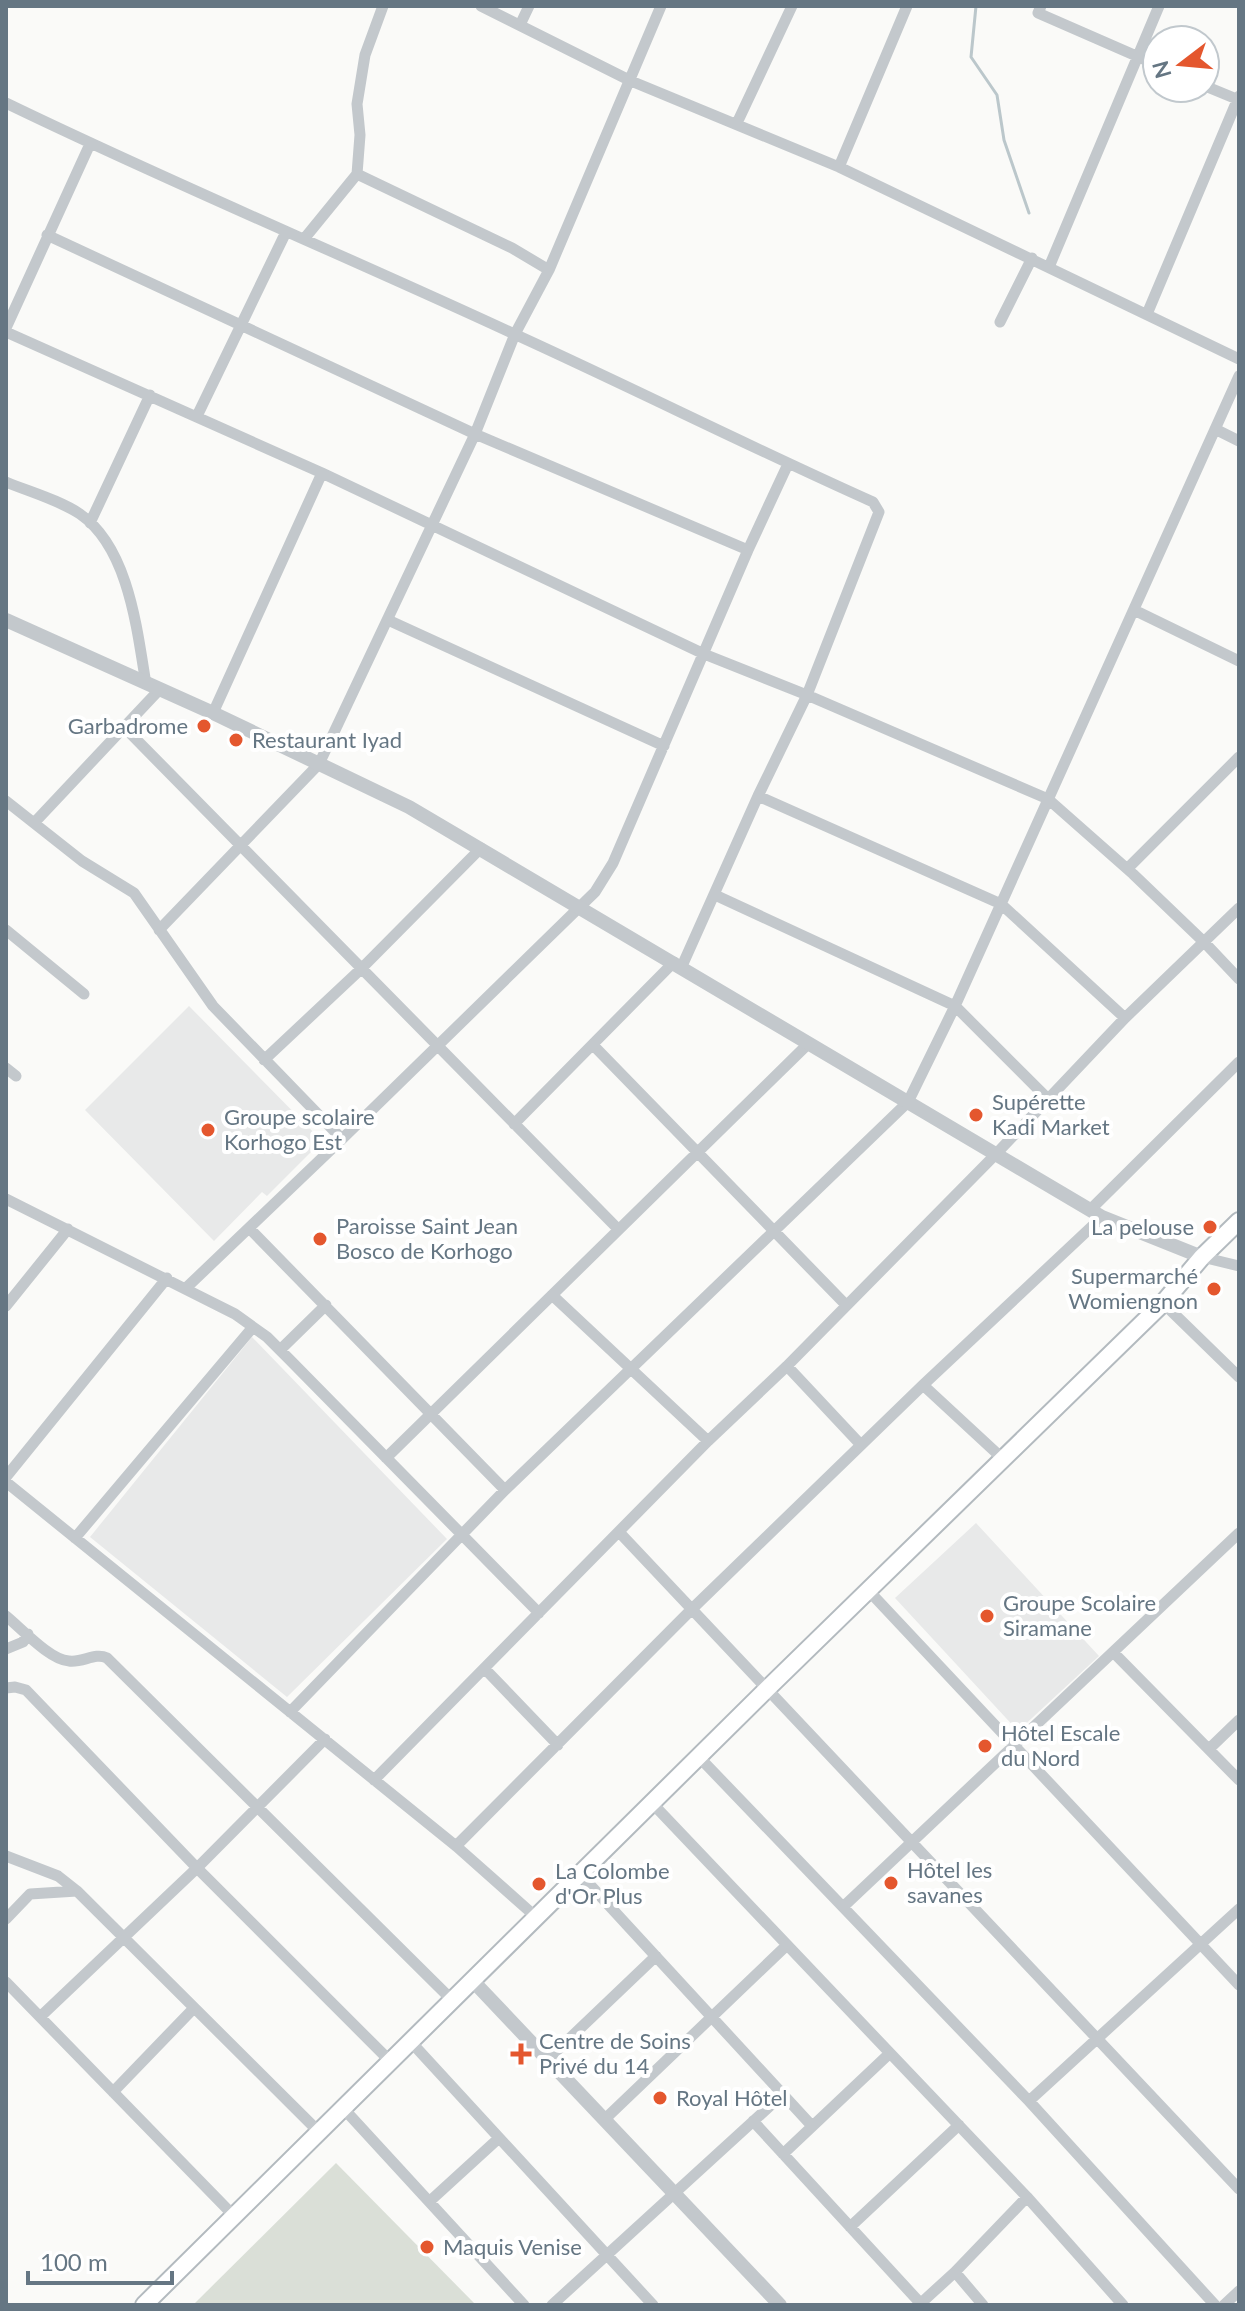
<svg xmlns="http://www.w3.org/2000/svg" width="1245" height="2311" viewBox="0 0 1245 2311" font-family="Lato,sans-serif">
	<rect width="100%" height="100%" fill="#fafaf8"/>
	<!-- built -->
	<path fill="#e8e9e9" d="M 189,1006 L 322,1141 L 267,1196 L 262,1192 L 214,1241 L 85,1110 Z
		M 252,1337 L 447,1539 L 287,1697 L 90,1537 Z
		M 976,1523 L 1099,1656 L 1018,1731 L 895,1598 Z"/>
	<!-- green -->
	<path fill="#dadfd7" d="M 336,2163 L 476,2305 L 193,2305 Z"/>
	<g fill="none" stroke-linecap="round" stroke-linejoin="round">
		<!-- stream -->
		<path stroke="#bbc7cb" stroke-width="3" d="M 976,6 L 971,57 L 997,95 L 1004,140 L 1029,213"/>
		<!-- secondary casing -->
		<g stroke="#b3babf" stroke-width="20">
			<path id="secondary" d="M 144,2305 L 768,1688 L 1163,1303 L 1202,1257 L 1239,1221"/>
		</g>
		<!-- minor -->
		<path stroke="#c3c8cc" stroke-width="11" d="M 481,6 L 631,81 L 839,167 L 1239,359
			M 1041,6 L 1038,13 L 1157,65
			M 520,25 L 529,6
			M 1205,86 L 1239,100
			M 6,103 C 173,184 344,255 512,333 C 633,388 752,448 873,502 L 879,512 L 807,695 L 758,796 L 682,966
			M 737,123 L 792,6
			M 839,167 L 907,6
			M 357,174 L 512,248 L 549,270
			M 47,235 L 475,434 L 748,550
			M 304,239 L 357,174 L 360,135 L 357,104 L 365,55 L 383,6
			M 1049,267 L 1159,6
			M 1147,314 L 1239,96
			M 1000,322 L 1032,258
			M 6,328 L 90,144
			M 6,332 L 322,473 L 704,654 L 807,695 L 1048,799 L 1133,874 L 1205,943 L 1239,979
			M 197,416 L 286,232
			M 1215,429 L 1239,441
			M 6,482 C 30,492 59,500 80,514 C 129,548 137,630 146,684
			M 90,523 L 150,395
			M 1134,610 L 1239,661
			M 388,620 L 664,746
			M 213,713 L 322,473
			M 125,728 L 618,1229
			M 758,796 L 1001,904 L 1125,1018
			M 6,801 L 82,861 L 134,893 L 213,1006 L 342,1139
			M 34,823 L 160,689
			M 1128,868 L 1239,757
			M 715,895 L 955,1006 L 1048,1099
			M 6,930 L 84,994
			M 159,930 L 319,764 L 475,434 L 515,334 L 549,270 L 661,6
			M 593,1045 L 846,1305
			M 264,1060 L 361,969 L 481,848
			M 6,1068 L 16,1076
			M 514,1124 L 674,962
			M 6,1199 L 235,1314 L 267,1337 L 289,1359 L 539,1613
			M 1090,1210 L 1239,1062
			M 249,1228 L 505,1490
			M 1202,1257 L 1239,1266
			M 186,1288 L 342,1139 L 595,892 L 613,863 L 748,550 L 788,464
			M 552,1295 L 708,1441
			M 1163,1303 L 1239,1377
			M 6,1306 L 68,1229
			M 280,1350 L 326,1305
			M 787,1366 L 861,1445
			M 923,1385 L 1003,1459
			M 386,1458 L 809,1043
			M 6,1477 L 167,1278
			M 6,1482 L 456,1846 L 536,1917
			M 619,1532 L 1239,2189
			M 75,1538 L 253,1327
			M 868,1590 L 1239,1985
			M 6,1616 C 22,1629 50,1660 69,1661 C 83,1663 95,1652 107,1658 L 453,2001
			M 6,1649 L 23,1642 L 28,1634
			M 1113,1652 L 1239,1780
			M 485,1669 L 558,1745
			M 6,1688 L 15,1687 L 26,1690 L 197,1868 L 391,2062
			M 290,1712 L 505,1490 L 908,1102 L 955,1006 L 1239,376
			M 1209,1749 L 1239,1720
			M 699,1757 L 1029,2101 L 1215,2305
			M 374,1780 L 708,1441 L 787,1366 L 996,1154 L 1125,1018 L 1239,908
			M 652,1803 L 1027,2197 L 1123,2305
			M 456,1846 L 693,1608 L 923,1385 L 1102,1217
			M 6,1856 L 58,1876 L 77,1891 L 320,2133
			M 580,1874 L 812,2126
			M 843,1907 L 1239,1533
			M 6,1919 L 30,1894 L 77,1891
			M 6,1982 L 234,2216
			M 40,2017 L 197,1868 L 325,1739
			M 411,2042 L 653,2305
			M 547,2060 L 656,1956
			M 113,2092 L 194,2008
			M 1029,2101 L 1239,1909
			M 344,2109 L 524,2305
			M 605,2119 L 787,1945
			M 753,2121 L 922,2305
			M 783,2154 L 890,2053
			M 430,2201 L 499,2138
			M 850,2227 L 959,2125
			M 955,2272 L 983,2305
			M 920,2304 L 955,2272 L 1027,2197
			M 552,2305 L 783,2094
			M 1224,2305 L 1239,2291"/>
		<!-- tertiary -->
		<path stroke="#c3c8cc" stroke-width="14" d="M 6,620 L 213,713 L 409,807 L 1102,1217 L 1202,1257
			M 473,1981 L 780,2305"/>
		<!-- secondary -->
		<use href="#secondary" stroke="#fff" stroke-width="16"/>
	</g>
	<!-- markers -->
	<g fill="#e4572e" stroke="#fff" stroke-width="3">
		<circle cx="204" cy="726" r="8"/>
		<circle cx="236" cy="740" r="8"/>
		<circle cx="976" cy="1115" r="8"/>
		<circle cx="208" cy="1130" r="8"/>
		<circle cx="1210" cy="1227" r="8"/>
		<circle cx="320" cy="1239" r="8"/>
		<circle cx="1214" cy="1289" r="8"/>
		<circle cx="987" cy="1616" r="8"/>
		<circle cx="985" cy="1746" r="8"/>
		<circle cx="891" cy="1883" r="8"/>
		<circle cx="539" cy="1884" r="8"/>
		<path d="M517 2042h8v8h8v8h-8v8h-8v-8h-8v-8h8z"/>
		<circle cx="660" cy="2098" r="8"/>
		<circle cx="427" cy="2247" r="8"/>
	</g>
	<g text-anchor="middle" stroke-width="8" stroke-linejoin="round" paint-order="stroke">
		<!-- poi labels -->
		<g font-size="22" fill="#657683" stroke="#fff" text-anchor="start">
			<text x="188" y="734" text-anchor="end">Garbadrome</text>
			<text x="252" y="748">Restaurant Iyad</text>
			<text x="992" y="1110">Supérette<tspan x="992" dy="25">Kadi Market</tspan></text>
			<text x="224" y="1125">Groupe scolaire<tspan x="224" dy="25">Korhogo Est</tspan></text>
			<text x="336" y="1234">Paroisse Saint Jean<tspan x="336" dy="25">Bosco de Korhogo</tspan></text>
			<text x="1194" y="1235" text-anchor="end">La pelouse</text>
			<text x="1198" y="1284" text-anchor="end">Supermarché<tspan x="1198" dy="25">Womiengnon</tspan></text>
			<text x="1003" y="1611">Groupe Scolaire<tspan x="1003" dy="25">Siramane</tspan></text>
			<text x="1001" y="1741">Hôtel Escale<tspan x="1001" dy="25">du Nord</tspan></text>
			<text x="907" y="1878">Hôtel les<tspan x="907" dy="25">savanes</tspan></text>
			<text x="555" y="1879">La Colombe<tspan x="555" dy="25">d'Or Plus</tspan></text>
			<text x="539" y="2049">Centre de Soins<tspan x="539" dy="25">Privé du 14</tspan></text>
			<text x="676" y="2106">Royal Hôtel</text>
			<text x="443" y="2255">Maquis Venise</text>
		</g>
	</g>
	<!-- border -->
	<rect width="1245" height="2311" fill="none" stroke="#657683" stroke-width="16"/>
	<!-- north arrow -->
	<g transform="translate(1181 64) rotate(254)"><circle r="38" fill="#ffffff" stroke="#c1c8cd" stroke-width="2"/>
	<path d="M0-6L14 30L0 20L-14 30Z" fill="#e4572e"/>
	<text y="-12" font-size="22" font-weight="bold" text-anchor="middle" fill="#657683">N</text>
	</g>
	<!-- scale -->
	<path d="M28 2271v12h144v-12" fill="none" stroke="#657683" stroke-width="4"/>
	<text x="40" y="2271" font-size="24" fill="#657683" stroke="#ffffff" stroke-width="6" paint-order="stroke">100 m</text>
</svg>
